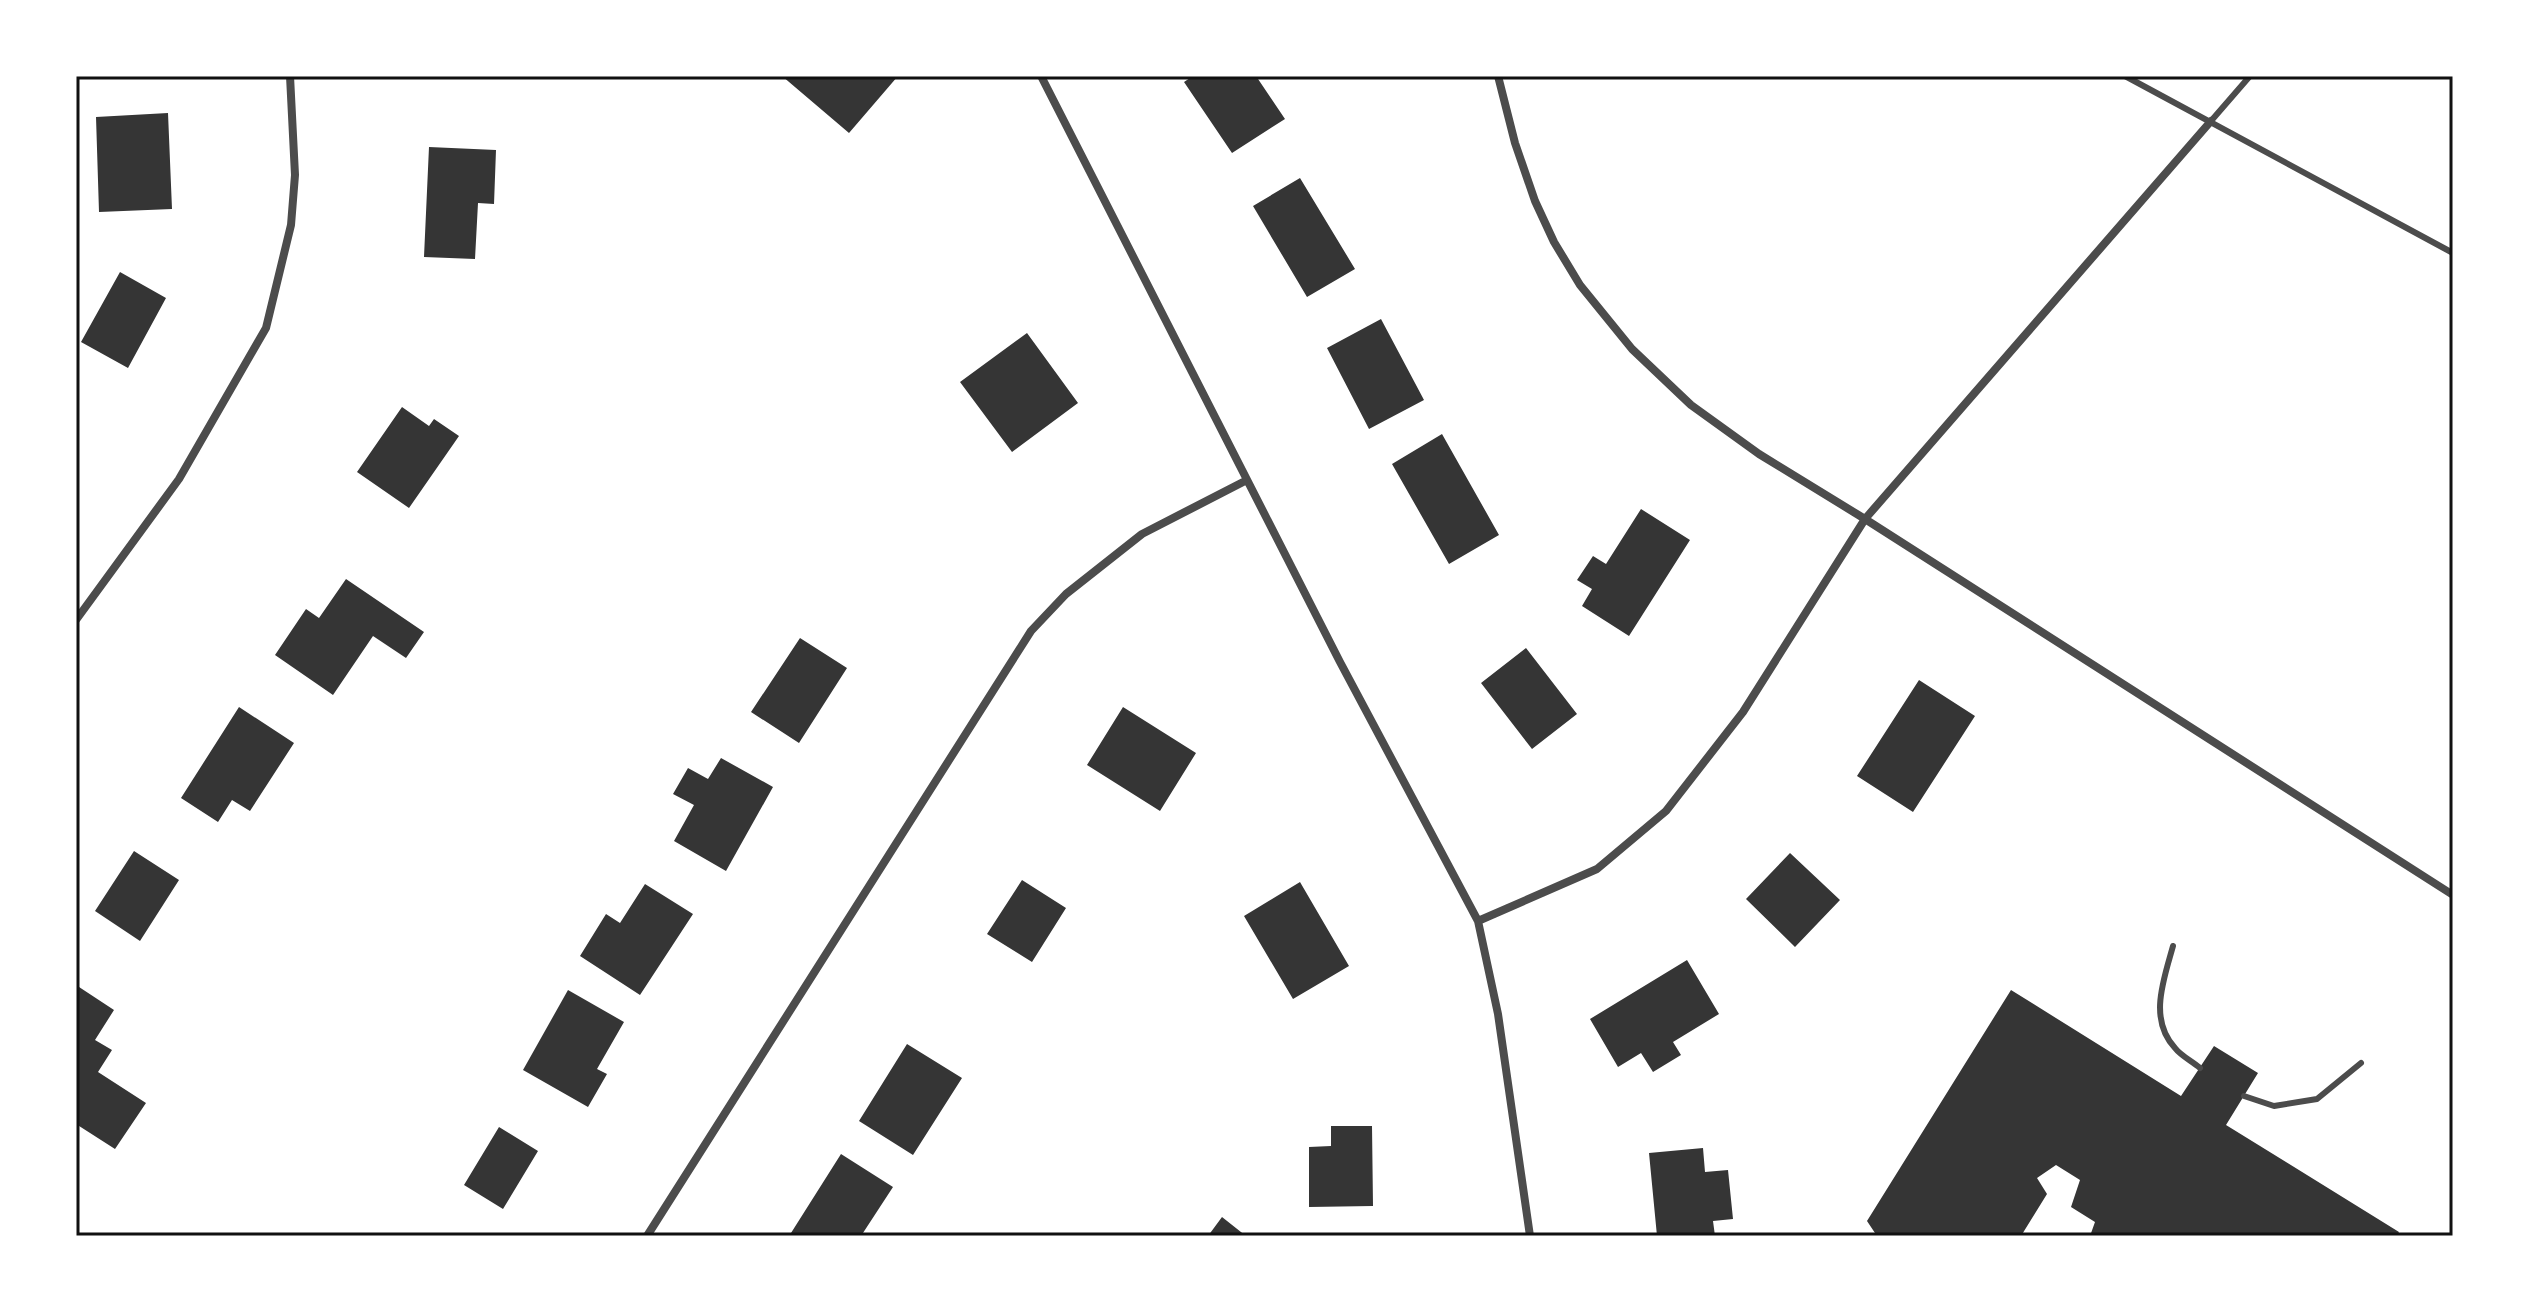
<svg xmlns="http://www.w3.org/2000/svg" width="2529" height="1312" viewBox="0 0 2529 1312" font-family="Quicksand,sans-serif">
	<rect width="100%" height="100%" fill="#fff"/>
	<!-- building -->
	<path fill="#353535" d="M 782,76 L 898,76 L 849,133 Z
		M 1193,76 L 1256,76 L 1285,119 L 1232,153 L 1184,82 Z
		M 168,113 L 172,209 L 99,212 L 96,117 Z
		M 429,147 L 496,150 L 494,204 L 478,203 L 475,259 L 424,257 Z
		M 1300,178 L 1355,269 L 1307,297 L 1253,206 Z
		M 120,272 L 166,298 L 128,368 L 81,342 Z
		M 1381,319 L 1424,400 L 1369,429 L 1327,348 Z
		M 1027,333 L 1078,403 L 1012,452 L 960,382 Z
		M 402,407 L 429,426 L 434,419 L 459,436 L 409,508 L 357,472 Z
		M 1442,434 L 1499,535 L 1449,564 L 1392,464 Z
		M 1641,509 L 1690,540 L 1629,636 L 1582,606 L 1592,589 L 1577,580 L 1593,556 L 1606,564 Z
		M 346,579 L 424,632 L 406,658 L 373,636 L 333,695 L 275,655 L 306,609 L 319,618 Z
		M 800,638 L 847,668 L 799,743 L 751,712 Z
		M 1526,648 L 1577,714 L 1532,749 L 1481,683 Z
		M 1919,680 L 1975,716 L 1913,812 L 1857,776 Z
		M 239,707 L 294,743 L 250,811 L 232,800 L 218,822 L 181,798 Z
		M 1123,707 L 1196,753 L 1160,811 L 1087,765 Z
		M 721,758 L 773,787 L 726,871 L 674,841 L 694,805 L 673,794 L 688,768 L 708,779 Z
		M 134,851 L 179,880 L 140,941 L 95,911 Z
		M 1790,853 L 1840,900 L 1795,947 L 1746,899 Z
		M 1022,880 L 1066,908 L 1032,962 L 987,934 Z
		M 1300,882 L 1349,966 L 1293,999 L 1244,916 Z
		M 645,884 L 693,914 L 640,995 L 580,956 L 606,914 L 620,923 Z
		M 1687,960 L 1719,1014 L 1673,1042 L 1681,1055 L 1653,1072 L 1641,1053 L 1618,1067 L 1590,1019 Z
		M 76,985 L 114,1010 L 95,1040 L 112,1050 L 98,1072 L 146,1103 L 115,1149 L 76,1124 Z
		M 568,990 L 624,1022 L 597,1069 L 607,1074 L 588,1107 L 523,1070 Z
		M 2011,990 L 2181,1096 L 2214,1046 L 2258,1073 L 2226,1125 L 2399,1232 L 2397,1236 L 2090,1236 L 2095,1222 L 2071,1207 L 2080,1180 L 2056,1165 L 2037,1178 L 2047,1194 L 2021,1236 L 1877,1236 L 1867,1221 Z
		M 907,1044 L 962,1078 L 913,1155 L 859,1121 Z
		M 1331,1126 L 1372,1126 L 1373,1206 L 1309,1207 L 1309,1147 L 1331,1146 Z
		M 499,1127 L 538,1151 L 503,1209 L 464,1185 Z
		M 1703,1148 L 1705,1172 L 1728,1170 L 1733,1219 L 1713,1221 L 1715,1236 L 1657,1236 L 1649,1153 Z
		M 841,1154 L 893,1187 L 861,1236 L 796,1236 L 791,1233 Z
		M 1222,1217 L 1246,1236 L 1208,1236 Z"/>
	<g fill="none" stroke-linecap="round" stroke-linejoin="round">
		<!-- service -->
		<path stroke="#4c4c4c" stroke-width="6" d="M 2125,76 L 2453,253
			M 2211,121 L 2250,76
			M 2173,946 C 2164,979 2148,1019 2175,1048 C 2181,1056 2192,1061 2200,1068
			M 2244,1096 L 2274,1106 L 2317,1099 L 2361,1063"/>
		<!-- minor -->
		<path stroke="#4c4c4c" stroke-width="8" d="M 1041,76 L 1340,662 L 1478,921 L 1498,1014 L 1530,1236
			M 1498,76 L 1515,143 L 1535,201 L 1554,242 L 1580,285 L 1632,349 L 1691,405 L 1759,454 L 1865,519 L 2453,895
			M 76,620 L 179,479 L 266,328 L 291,225 L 295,175 L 290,76
			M 1478,921 L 1597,869 L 1666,811 L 1743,712 L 1865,519 L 2211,121
			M 647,1236 L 1031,631 L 1066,594 L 1142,534 L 1247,480"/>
	</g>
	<!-- border -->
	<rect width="2529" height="1312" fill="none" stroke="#ffffff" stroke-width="156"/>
	<rect x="78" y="78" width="2373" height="1156" fill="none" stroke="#111" stroke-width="3"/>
</svg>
